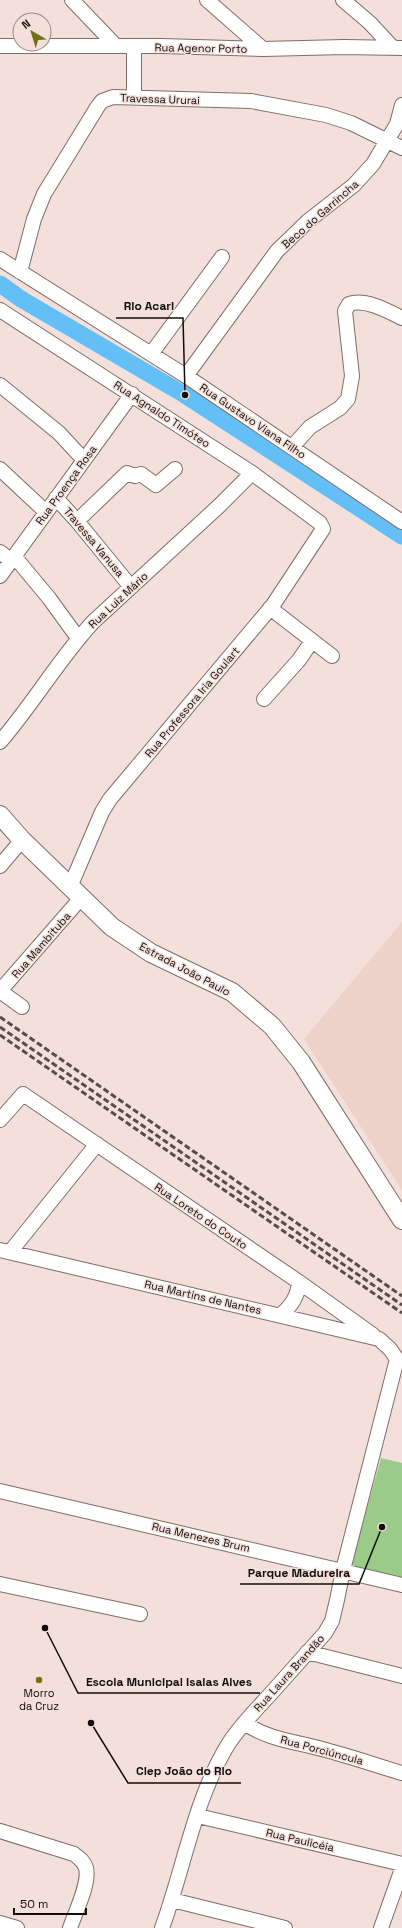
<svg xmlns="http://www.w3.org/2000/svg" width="402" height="1928" viewBox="0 0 402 1928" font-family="'Space Grotesk',sans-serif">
	<rect width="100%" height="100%" fill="#f3e0da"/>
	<!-- built -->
	<path fill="#ecd2c8" d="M 402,922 L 402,1190 L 304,1039 Z"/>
	<!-- green -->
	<path fill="#9acb89" d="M 381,1458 L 402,1463 L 402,1578 L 358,1568 L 353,1565 L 352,1562 Z"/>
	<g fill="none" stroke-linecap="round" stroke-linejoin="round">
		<!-- river -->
		<path stroke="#64bff7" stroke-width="17" d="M 0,284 L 21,299 L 185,395 L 402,536"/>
		<!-- minor casing -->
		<g stroke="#7e6e68" stroke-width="16">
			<path id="minor" d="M 72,0 L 116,46
				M 207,0 L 263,49
				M 343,0 L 370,23 L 393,48
				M 0,46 L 162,46 L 263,49 L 344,47 L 402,48
				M 134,97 L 134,46
				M 0,259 L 186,376 L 402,522
				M 20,272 L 34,219 L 44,194 L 98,106 L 102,101 L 113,97 L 251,101 L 326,115 L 351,123 L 402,148
				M 0,310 L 252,473 L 320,523 L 323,529 L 273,605 L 110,799 L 102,812 L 70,887
				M 151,354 L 222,257
				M 186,376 L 277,251 L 308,221 L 354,185 L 373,164 L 397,124 L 402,105
				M 0,385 L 59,433 L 84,460
				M 292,447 L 310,427 L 340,408 L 348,399 L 352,376 L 345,311 L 349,304 C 365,298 388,311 402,318
				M 0,469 L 46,512
				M 56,498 L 77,521 L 131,587
				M 77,521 L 127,473 L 135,476 L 141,474 L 156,485 L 175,469
				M 0,552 L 11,561
				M 14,556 L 49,598 L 78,638
				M 0,576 L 132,394
				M 270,608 L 332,656
				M 264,699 L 299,660 L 312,641
				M 0,742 C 33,704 59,659 93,622 L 220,505 L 252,473
				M 0,866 L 22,840
				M 0,991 L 81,898
				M 0,991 L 22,1007
				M 0,1120 L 23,1094 L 299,1282 L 373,1335
				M 0,1250 L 379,1339 L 390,1349 L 397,1359 L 343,1570 L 337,1600 L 332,1621 L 325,1633 C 308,1652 291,1671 274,1690 C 259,1707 242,1723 229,1743 C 195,1797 184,1868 162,1928
				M 10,1252 L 97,1144
				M 280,1315 C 291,1307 298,1296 299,1282
				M 0,1491 L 402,1585
				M 0,1584 L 140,1614
				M 307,1652 L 402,1676
				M 244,1723 C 270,1740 293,1741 322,1749 C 349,1756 375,1765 402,1773
				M 198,1816 L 402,1864
				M 0,1831 L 74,1854 C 79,1858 84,1861 86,1868 C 90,1883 75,1913 70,1928
				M 172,1900 L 285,1928
				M 0,1923 L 17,1928
				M 381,1928 L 402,1869"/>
		</g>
		<!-- major casing -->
		<g stroke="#7e6e68" stroke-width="20">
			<path id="major" d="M 0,815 L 22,840 L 112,927 L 151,953 L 232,992 L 272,1026 L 301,1062 L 402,1220"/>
		</g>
		<!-- minor -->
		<use href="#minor" stroke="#fff" stroke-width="14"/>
		<!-- major -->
		<use href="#major" stroke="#fff" stroke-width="18"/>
		<!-- rail -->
		<path stroke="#564c49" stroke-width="3" stroke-dasharray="6 3" stroke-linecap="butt" d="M 0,1017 L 402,1296
			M 0,1027 L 402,1305
			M 0,1035 L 402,1313"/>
	</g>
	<!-- markers -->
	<circle fill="#727012" stroke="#f3e0da" stroke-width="1.5" cx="39" cy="1680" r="4"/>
	<g text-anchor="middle" stroke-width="3" stroke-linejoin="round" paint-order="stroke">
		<!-- street labels -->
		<g font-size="11" fill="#130d0b" stroke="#f3e0da">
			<text transform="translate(201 48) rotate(1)" y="4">Rua Agenor Porto</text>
			<text transform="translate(160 99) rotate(2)" y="4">Travessa Ururai</text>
			<text transform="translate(320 214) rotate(-41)" y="4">Beco do Garrincha</text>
			<text transform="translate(162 414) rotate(33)" y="4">Rua Agnaldo Timóteo</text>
			<text transform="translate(253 421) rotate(34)" y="4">Rua Gustavo Viana Filho</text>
			<text transform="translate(66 485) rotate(-54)" y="4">Rua Proença Rosa</text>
			<text transform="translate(94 542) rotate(50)" y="4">Travessa Vanusa</text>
			<text transform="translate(118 600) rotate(-43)" y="4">Rua Luiz Mário</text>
			<text transform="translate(192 702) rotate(-50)" y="4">Rua Professora Iria Goulart</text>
			<text transform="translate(41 945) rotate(-49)" y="4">Rua Mambituba</text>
			<text transform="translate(185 969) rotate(28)" y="4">Estrada João Paulo</text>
			<text transform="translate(201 1216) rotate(34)" y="4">Rua Loreto do Couto</text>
			<text transform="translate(203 1297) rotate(13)" y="4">Rua Martins de Nantes</text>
			<text transform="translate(201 1537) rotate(13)" y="4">Rua Menezes Brum</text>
			<text transform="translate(289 1673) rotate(-48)" y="4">Rua Laura Brandão</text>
			<text transform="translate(322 1750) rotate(15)" y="4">Rua Porciúncula</text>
			<text transform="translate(300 1840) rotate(13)" y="4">Rua Paulicéia</text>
		</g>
		<!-- poi labels -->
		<g font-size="11" fill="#130d0b" stroke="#f3e0da">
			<text x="39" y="1697">Morro<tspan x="39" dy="13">da Cruz</tspan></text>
		</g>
	</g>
	<!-- callouts -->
	<path fill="none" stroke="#130d0b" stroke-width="1.5" d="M185 395L183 318H116M382 1527L359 1584H240M45 1628L78 1693H260M91 1723L128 1783H241"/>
	<g fill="#130d0b" stroke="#f3e0da" stroke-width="1.5">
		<circle cx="185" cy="395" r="4"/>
		<circle cx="382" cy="1527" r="4"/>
		<circle cx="45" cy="1628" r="4"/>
		<circle cx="91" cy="1723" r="4"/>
	</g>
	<g font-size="12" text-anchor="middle" font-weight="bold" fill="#130d0b" stroke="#f3e0da" stroke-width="3" stroke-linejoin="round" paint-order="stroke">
		<text x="149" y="310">Rio Acari</text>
		<text x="299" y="1577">Parque Madureira</text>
		<text x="169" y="1686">Escola Municipal Isaias Alves</text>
		<text x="184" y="1775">Ciep João do Rio</text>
	</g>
	<!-- north arrow -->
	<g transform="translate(32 32) rotate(322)"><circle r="19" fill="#f3e0da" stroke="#998c87"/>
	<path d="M0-3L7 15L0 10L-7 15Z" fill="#727012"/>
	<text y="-6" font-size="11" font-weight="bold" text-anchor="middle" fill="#130d0b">N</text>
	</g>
	<!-- scale -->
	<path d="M14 1908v6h72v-6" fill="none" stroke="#130d0b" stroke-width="2"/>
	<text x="20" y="1908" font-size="12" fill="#130d0b" stroke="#f3e0da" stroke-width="3" paint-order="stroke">50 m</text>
</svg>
